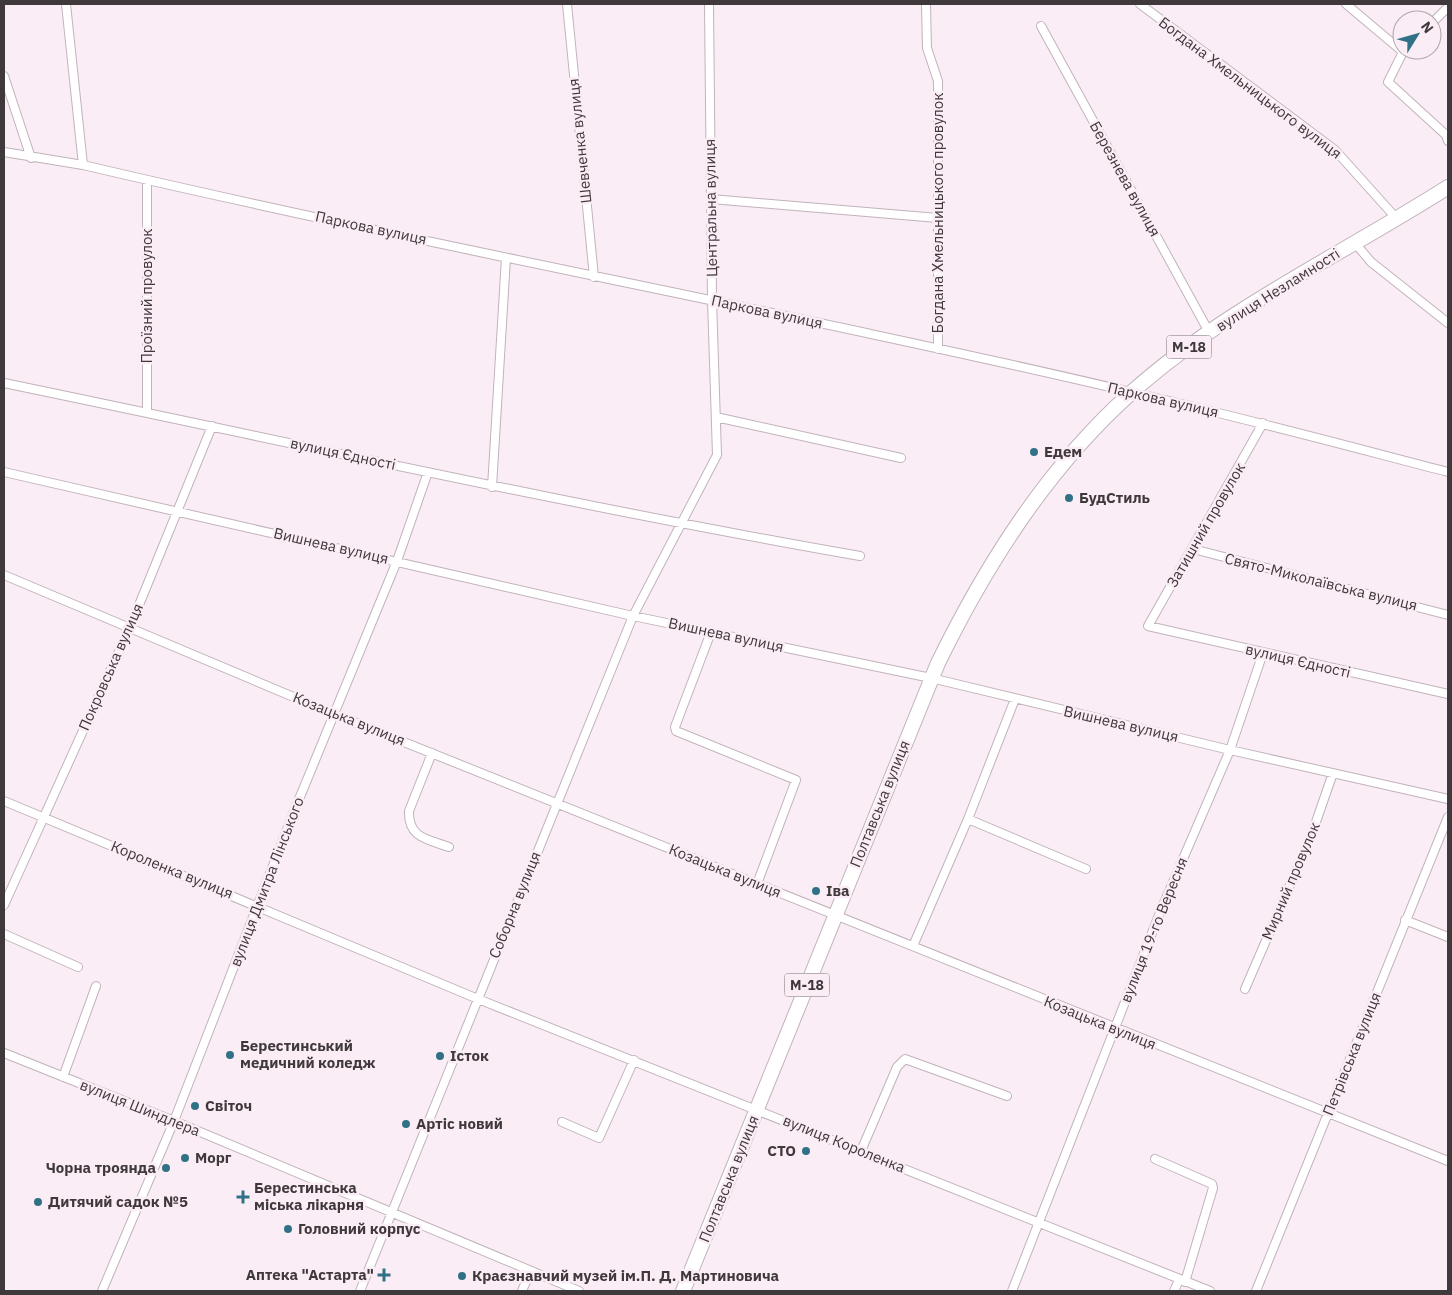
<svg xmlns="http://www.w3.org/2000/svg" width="1452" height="1295" viewBox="0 0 1452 1295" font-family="'IBM Plex Sans',sans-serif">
	<rect width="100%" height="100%" fill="#fbedf5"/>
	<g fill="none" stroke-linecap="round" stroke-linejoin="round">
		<!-- street casing -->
		<g stroke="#c0b3bb" stroke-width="10">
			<path id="street" d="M 66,4 L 83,165
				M 567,4 L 594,277
				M 926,4 L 927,48 L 938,81 L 938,349
				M 1140,4 L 1335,150 L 1397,219
				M 1346,4 L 1403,52 L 1388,82 L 1446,135 L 1448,141
				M 1432,23 L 1448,7
				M 1041,26 L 1209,332
				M 4,76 L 31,158
				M 4,152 L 83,165 C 432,247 786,311 1135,393 C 1240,417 1344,445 1448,472
				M 147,180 L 147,413
				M 711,199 L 938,218
				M 1355,243 L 1371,262 L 1448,323
				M 4,383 C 289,442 573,506 860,556
				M 716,417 L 901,458
				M 1263,423 L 1148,626 L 1448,694
				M 4,472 L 633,616 L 931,678 L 1230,750 L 1448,799
				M 492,487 L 506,258
				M 1193,549 L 1448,615
				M 4,575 L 334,714 L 1448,1161
				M 711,632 L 675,727 L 676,731 L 796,780 L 757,884
				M 432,753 L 409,811 C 408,838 427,839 449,847
				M 4,801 L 478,999 L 1210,1291
				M 968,819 L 1086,869
				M 4,905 L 130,627 L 212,426
				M 1405,920 L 1448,937
				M 4,934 L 78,967
				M 913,946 L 968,819 L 1015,699
				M 1245,989 L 1310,839 L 1333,773
				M 4,1053 L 174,1121 L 579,1291
				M 63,1077 L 96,986
				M 562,1122 L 599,1138 L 634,1060
				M 861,1151 L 897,1067 L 905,1059 L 1007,1096
				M 1155,1159 L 1212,1184 L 1213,1188 L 1185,1282
				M 102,1291 L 174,1121 L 295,809 L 397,561 L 428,472
				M 360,1291 L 633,616 L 717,455 L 712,300 L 709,4
				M 522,1291 L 530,1272
				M 1012,1291 L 1161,910 L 1230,750 L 1263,653
				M 1174,1291 L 1179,1280
				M 1256,1291 L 1448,817"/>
		</g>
		<!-- highway casing -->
		<g stroke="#c0b3bb" stroke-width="16">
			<path id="highway" d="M 683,1291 L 938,663 C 987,563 1048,467 1132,392 C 1226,308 1343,254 1448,187"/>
		</g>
		<!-- street -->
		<use href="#street" stroke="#fff" stroke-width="8"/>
		<!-- highway -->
		<use href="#highway" stroke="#fff" stroke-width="14"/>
	</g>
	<!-- markers -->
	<g fill="#317185" stroke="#fbedf5" stroke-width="2">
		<circle cx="1034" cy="452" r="5"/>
		<circle cx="1069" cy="498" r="5"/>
		<circle cx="816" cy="891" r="5"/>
		<circle cx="230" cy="1055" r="5"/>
		<circle cx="440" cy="1056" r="5"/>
		<circle cx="195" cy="1106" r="5"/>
		<circle cx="406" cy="1124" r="5"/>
		<circle cx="806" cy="1151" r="5"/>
		<circle cx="185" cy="1158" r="5"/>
		<circle cx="166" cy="1168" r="5"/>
		<path d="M240.5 1189.5h5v5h5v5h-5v5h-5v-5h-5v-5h5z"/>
		<circle cx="38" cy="1202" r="5"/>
		<circle cx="288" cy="1229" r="5"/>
		<path d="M381.5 1267.5h5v5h5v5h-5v5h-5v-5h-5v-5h5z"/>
		<circle cx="462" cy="1276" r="5"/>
	</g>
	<g text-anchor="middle" stroke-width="5" stroke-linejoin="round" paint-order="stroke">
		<!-- shield labels -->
		<g fill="#fbedf5" stroke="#776f74" stroke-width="1">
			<rect x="1166.5" y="335.5" width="45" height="23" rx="4"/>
			<rect x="784.5" y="973.5" width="45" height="23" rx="4"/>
		</g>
		<g font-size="14" font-weight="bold" fill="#3f393c">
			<text x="1189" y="352">М-18</text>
			<text x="807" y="990">М-18</text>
		</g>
		<!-- street labels -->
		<g font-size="15" fill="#3f393c" stroke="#fbedf5">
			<text transform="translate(1250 88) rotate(37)" y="5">Богдана Хмельницького вулиця</text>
			<text transform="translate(580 141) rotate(-96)" y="5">Шевченка вулиця</text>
			<text transform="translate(1125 179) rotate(61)" y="5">Березнева вулиця</text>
			<text transform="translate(711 208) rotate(-91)" y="5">Центральна вулиця</text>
			<text transform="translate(938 213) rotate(-90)" y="5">Богдана Хмельницького провулок</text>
			<text transform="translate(371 228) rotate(12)" y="5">Паркова вулиця</text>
			<text transform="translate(1278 290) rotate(-32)" y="5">вулиця Незламності</text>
			<text transform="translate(147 296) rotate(-90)" y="5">Проїзний провулок</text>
			<text transform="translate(767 312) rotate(12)" y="5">Паркова вулиця</text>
			<text transform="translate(1163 400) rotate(13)" y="5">Паркова вулиця</text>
			<text transform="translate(343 454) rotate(12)" y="5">вулиця Єдності</text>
			<text transform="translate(1206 525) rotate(-60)" y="5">Затишний провулок</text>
			<text transform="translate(331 546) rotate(13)" y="5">Вишнева вулиця</text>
			<text transform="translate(1321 582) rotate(14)" y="5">Свято-Миколаївська вулиця</text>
			<text transform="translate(726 635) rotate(12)" y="5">Вишнева вулиця</text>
			<text transform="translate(1298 661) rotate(13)" y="5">вулиця Єдності</text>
			<text transform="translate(111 667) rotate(-66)" y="5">Покровська вулиця</text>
			<text transform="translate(349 719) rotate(22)" y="5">Козацька вулиця</text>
			<text transform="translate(1121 724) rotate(13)" y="5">Вишнева вулиця</text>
			<text transform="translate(880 804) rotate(-68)" y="5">Полтавська вулиця</text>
			<text transform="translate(172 870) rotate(22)" y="5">Короленка вулиця</text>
			<text transform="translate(725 871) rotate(22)" y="5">Козацька вулиця</text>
			<text transform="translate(1291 881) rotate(-67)" y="5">Мирний провулок</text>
			<text transform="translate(267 882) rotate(-69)" y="5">вулиця Дмитра Лінського</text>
			<text transform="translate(515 905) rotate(-68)" y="5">Соборна вулиця</text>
			<text transform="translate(1154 930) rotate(-68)" y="5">вулиця 19-го Вересня</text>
			<text transform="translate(1100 1023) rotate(22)" y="5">Козацька вулиця</text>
			<text transform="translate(1352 1054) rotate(-68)" y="5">Петрівська вулиця</text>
			<text transform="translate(140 1108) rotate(22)" y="5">вулиця Шиндлера</text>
			<text transform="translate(844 1144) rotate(22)" y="5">вулиця Короленка</text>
			<text transform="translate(729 1179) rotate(-68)" y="5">Полтавська вулиця</text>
		</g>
		<!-- poi labels -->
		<g font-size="15" font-weight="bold" fill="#3f393c" stroke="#fbedf5" text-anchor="start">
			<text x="1044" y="457">Едем</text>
			<text x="1079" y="503">БудСтиль</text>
			<text x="826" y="896">Іва</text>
			<text x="240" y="1051">Берестинський<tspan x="240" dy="17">медичний коледж</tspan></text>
			<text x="450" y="1061">Істок</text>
			<text x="205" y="1111">Світоч</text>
			<text x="416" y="1129">Артіс новий</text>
			<text x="796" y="1156" text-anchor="end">СТО</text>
			<text x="195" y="1163">Морг</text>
			<text x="156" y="1173" text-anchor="end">Чорна троянда</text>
			<text x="254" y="1193">Берестинська<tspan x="254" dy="17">міська лікарня</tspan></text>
			<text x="48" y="1207">Дитячий садок №5</text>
			<text x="298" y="1234">Головний корпус</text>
			<text x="374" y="1280" text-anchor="end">Аптека "Астарта"</text>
			<text x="472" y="1281">Краєзнавчий музей ім.П. Д. Мартиновича</text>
		</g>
	</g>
	<!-- border -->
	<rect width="1452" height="1295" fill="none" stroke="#3f393c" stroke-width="10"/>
	<!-- north arrow -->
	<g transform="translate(1417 35) rotate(53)"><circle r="24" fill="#fbedf5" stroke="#b0a5ab"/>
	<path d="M0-4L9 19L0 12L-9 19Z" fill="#317185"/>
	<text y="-8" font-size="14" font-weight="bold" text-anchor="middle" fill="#3f393c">N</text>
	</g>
</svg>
